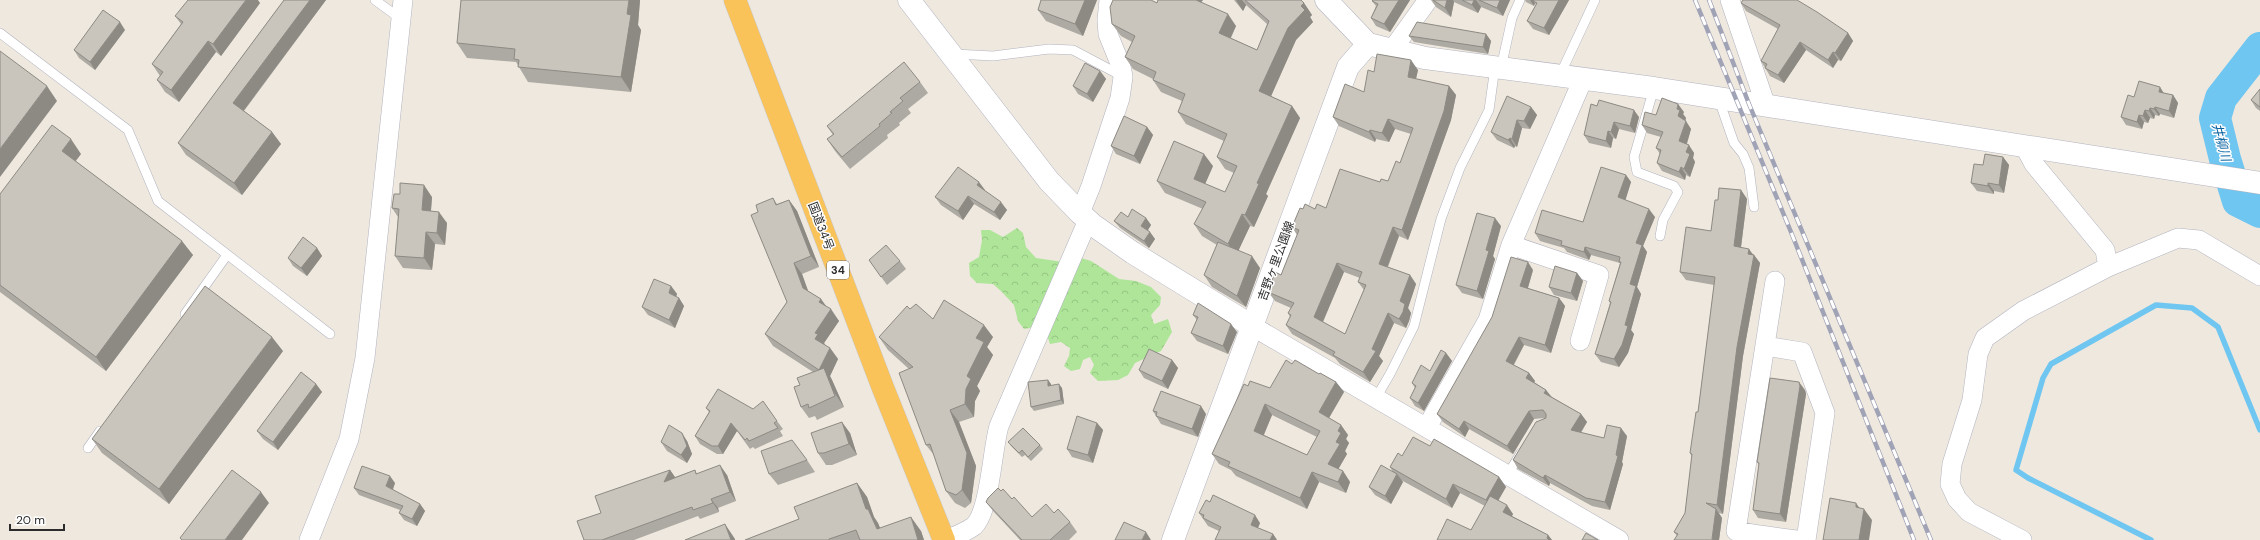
<svg xmlns="http://www.w3.org/2000/svg" width="2260" height="540" viewBox="0 0 2260 540" font-family="'DM Sans','Noto Sans JP',sans-serif">
	<defs>
		<pattern id="forest-crowns" width="20" height="18" patternUnits="userSpaceOnUse"><rect width="20" height="18" fill="#aee599"/><path d="M2 6a3 3 0 1 1 6 0M12 15a3 3 0 1 1 6 0" fill="none" stroke="#96c584"/></pattern>
	</defs>
	<rect width="100%" height="100%" fill="#eee8de"/>
	<!-- forest -->
	<path fill="url(#forest-crowns)" d="M 1017,228 L 1023,233 L 1026,247 L 1036,258 L 1063,262 L 1081,258 L 1091,261 L 1119,279 L 1136,281 L 1151,287 L 1161,297 L 1160,305 L 1151,315 L 1154,324 L 1168,319 L 1172,332 L 1161,351 L 1135,363 L 1128,375 L 1118,380 L 1098,381 L 1090,373 L 1094,365 L 1090,357 L 1083,360 L 1080,369 L 1071,371 L 1064,366 L 1069,356 L 1070,348 L 1061,342 L 1050,344 L 1046,332 L 1035,327 L 1024,329 L 1018,321 L 1014,305 L 1002,292 L 993,284 L 977,283 L 970,276 L 969,263 L 979,257 L 982,240 L 981,230 L 990,230 L 1003,237 Z"/>
	<g fill="none" stroke-linecap="round" stroke-linejoin="round">
		<!-- stream -->
		<path stroke="#6fc6f1" stroke-width="5.5" d="M 2151,540 L 2028,478 L 2016,470 L 2043,378 L 2051,364 L 2156,305 L 2192,308 L 2218,327 L 2260,430"/>
		<!-- river -->
		<path stroke="#6fc6f1" stroke-width="32" d="M 2260,48 L 2221,98 L 2215,118 L 2225,159 L 2238,201 L 2260,212"/>
		<!-- service casing -->
		<g stroke="#b2b3c0" stroke-width="10">
			<path id="service" d="M 375,0 L 401,19
				M 0,33 L 128,130 L 158,201 L 330,334
				M 954,54 L 993,56 L 1049,49 L 1073,50 L 1122,76
				M 1501,68 L 1512,18 L 1520,0
				M 1560,75 L 1595,0
				M 1654,88 L 1634,157 L 1637,172 L 1674,186 L 1678,192 L 1663,220 L 1660,236
				M 1719,100 L 1734,143 L 1743,154 L 1749,168 L 1754,207
				M 185,314 L 227,255
				M 1376,398 L 1390,374 L 1414,326 L 1441,219 L 1460,168 L 1489,110 L 1495,67
				M 88,448 L 100,431
				M 1508,474 L 1521,453"/>
		</g>
		<!-- minor casing -->
		<g stroke="#b2b3c0" stroke-width="20">
			<path id="minor" d="M 1730,0 L 1766,106
				M 1392,50 L 1428,0
				M 2025,147 L 2034,164 L 2105,250 L 2108,267
				M 1080,213 L 1091,186 L 1120,98 L 1123,77 L 1121,66 L 1108,34 L 1107,20 L 1109,0
				M 1511,245 L 1599,275 L 1580,341
				M 1252,326 L 1619,540
				M 1765,346 L 1802,352 L 1825,413 L 1806,540
				M 1427,427 L 1488,320 L 1511,245 L 1583,79
				M 1760,535 L 1736,531 L 1775,281
				M 309,540 L 349,439 L 365,358 L 403,0
				M 946,540 C 955,536 966,532 974,526 C 990,511 992,450 999,426 L 1088,220
				M 1757,540 L 1760,535 L 1796,540
				M 2022,540 L 1969,512 L 1957,499 L 1950,484 L 1952,464 L 1972,400 L 1978,354 L 1985,338 L 2023,311 L 2108,267 L 2178,238 L 2199,240 L 2260,276"/>
		</g>
		<!-- tertiary casing -->
		<g stroke="#b2b3c0" stroke-width="23">
			<path id="tertiary" d="M 909,0 L 1049,181 L 1080,213 L 1093,225 L 1133,253 L 1252,326
				M 1368,44 L 1425,58 L 1654,88 L 2260,183"/>
		</g>
		<!-- secondary casing -->
		<g stroke="#b2b3c0" stroke-width="23">
			<path id="secondary" d="M 1173,540 L 1348,67 L 1368,44 L 1326,0"/>
		</g>
		<!-- trunk casing -->
		<g stroke="#c8c8c8" stroke-width="23">
			<path id="trunk" d="M 735,0 L 883,388 L 944,540"/>
		</g>
		<!-- service -->
		<use href="#service" stroke="#fff" stroke-width="9"/>
		<!-- minor -->
		<use href="#minor" stroke="#fff" stroke-width="19"/>
		<!-- tertiary -->
		<use href="#tertiary" stroke="#fff" stroke-width="22"/>
		<!-- secondary -->
		<use href="#secondary" stroke="#fff" stroke-width="22"/>
		<!-- trunk -->
		<use href="#trunk" stroke="#fac35a" stroke-width="22"/>
		<!-- rail casing -->
		<g stroke="#a0a2b6" stroke-width="4.5">
			<path id="rail" d="M 1695,0 L 1791,232 L 1914,540
				M 1709,0 L 1749,104 L 1931,540"/>
		</g>
		<!-- rail -->
		<use href="#rail" stroke="#fff" stroke-width="3" stroke-dasharray="9" stroke-linecap="butt"/>
	</g>
	<!-- wall -->
	<path fill="#ada9a3" fill-rule="evenodd" d="M 284,0 L 326,0 L 244,111 L 272,132 L 281,144 L 242,195 L 186,155 L 178,143 Z
		M 461,0 L 640,0 L 638,25 L 641,30 L 631,92 L 528,82 L 516,62 L 467,58 L 457,43 Z
		M 1041,0 L 1097,0 L 1083,36 L 1046,21 L 1038,10 Z
		M 1158,0 L 1203,0 L 1201,2 L 1236,26 L 1231,38 L 1257,50 L 1267,24 L 1246,5 L 1243,11 L 1234,0 L 1301,0 L 1304,3 L 1312,15 L 1310,17 L 1313,22 L 1296,40 L 1271,96 L 1292,106 L 1300,118 L 1266,194 L 1268,196 L 1254,227 L 1250,226 L 1238,250 L 1260,268 L 1246,307 L 1212,287 L 1204,275 L 1217,245 L 1202,236 L 1194,224 L 1203,209 L 1165,193 L 1157,181 L 1213,166 L 1205,184 L 1225,192 L 1234,173 L 1225,169 L 1217,157 L 1224,141 L 1186,124 L 1178,112 L 1182,101 L 1161,92 L 1153,80 L 1153,79 L 1133,69 L 1125,57 L 1132,42 L 1121,36 L 1112,24 L 1157,3 Z
		M 1373,0 L 1410,0 L 1390,32 L 1376,26 L 1371,18 L 1376,6 L 1372,1 Z
		M 1431,0 L 1510,0 L 1503,16 L 1481,7 L 1478,13 L 1454,2 L 1451,17 L 1436,7 Z
		M 1525,0 L 1569,0 L 1549,35 L 1533,29 L 1527,21 L 1536,5 L 1535,3 L 1534,6 L 1526,2 Z
		M 260,3 L 221,56 L 216,52 L 179,102 L 165,92 L 157,80 L 160,76 L 152,64 L 181,24 L 175,16 Z
		M 1741,3 L 1848,33 L 1853,41 L 1841,61 L 1838,60 L 1833,68 L 1806,50 L 1784,83 L 1770,76 L 1761,61 L 1778,29 L 1746,11 Z
		M 125,30 L 95,70 L 79,58 L 74,50 Z
		M 1486,34 L 1491,41 L 1488,54 L 1414,42 L 1409,36 Z
		M 1418,70 L 1416,79 L 1449,86 L 1456,95 L 1451,120 L 1408,240 L 1399,236 L 1388,267 L 1410,275 L 1416,284 L 1408,308 L 1411,313 L 1409,321 L 1406,328 L 1394,323 L 1379,356 L 1383,361 L 1370,382 L 1340,364 L 1335,358 L 1292,334 L 1286,325 L 1290,317 L 1288,313 L 1291,308 L 1275,301 L 1268,292 L 1281,275 L 1297,235 L 1292,227 L 1303,209 L 1326,208 L 1380,182 L 1388,181 L 1400,163 L 1411,134 L 1395,129 L 1389,142 L 1376,139 L 1375,142 L 1339,126 L 1333,117 L 1364,92 L 1374,72 ZM 1344,272 L 1360,278 L 1358,282 L 1364,290 L 1345,334 L 1323,322 Z
		M 1100,71 L 1106,79 L 1093,102 L 1078,94 L 1073,86 Z
		M 920,82 L 928,93 L 908,109 L 911,113 L 899,123 L 900,125 L 887,135 L 888,138 L 850,169 L 835,151 L 827,139 L 833,135 L 827,126 Z
		M 2260,89 L 2260,111 L 2256,108 L 2251,100 Z
		M 2164,93 L 2173,95 L 2178,103 L 2174,118 L 2160,114 L 2159,116 L 2155,115 L 2154,119 L 2150,118 L 2148,123 L 2144,122 L 2142,129 L 2126,125 L 2121,117 L 2134,97 Z
		M 1591,104 L 1639,117 L 1635,133 L 1619,129 L 1616,139 L 1613,138 L 1611,148 L 1589,143 L 1584,135 Z
		M 1531,107 L 1537,115 L 1530,129 L 1522,128 L 1517,147 L 1515,146 L 1514,148 L 1497,140 L 1491,132 Z
		M 1684,112 L 1683,114 L 1686,118 L 1685,121 L 1691,129 L 1687,144 L 1694,153 L 1693,158 L 1695,162 L 1690,177 L 1686,175 L 1685,180 L 1662,171 L 1657,163 L 1660,154 L 1656,148 L 1661,137 L 1647,133 L 1642,125 L 1656,115 Z
		M 1147,127 L 1153,135 L 1140,164 L 1116,154 L 1111,146 Z
		M 81,154 L 76,161 L 193,255 L 106,371 L 0,292 L 0,194 Z
		M 2003,157 L 2009,165 L 2004,193 L 1994,191 L 1994,194 L 1977,191 L 1971,183 L 1983,165 Z
		M 1626,175 L 1631,182 L 1625,200 L 1655,217 L 1643,246 L 1647,252 L 1637,287 L 1641,294 L 1631,330 L 1634,334 L 1628,353 L 1619,367 L 1601,362 L 1595,354 L 1610,303 L 1609,301 L 1620,263 L 1591,255 L 1589,260 L 1567,252 L 1564,248 L 1540,241 L 1535,233 L 1583,222 Z
		M 984,190 L 1007,210 L 1000,220 L 974,204 L 963,220 L 941,205 L 935,197 L 985,190 Z
		M 1741,190 L 1747,199 L 1741,247 L 1753,254 L 1760,263 L 1743,356 L 1723,514 L 1719,513 L 1722,518 L 1719,540 L 1674,540 L 1677,536 L 1674,532 L 1685,513 L 1692,457 L 1690,453 L 1698,412 L 1714,285 L 1686,280 L 1680,272 L 1711,231 L 1718,200 Z
		M 432,197 L 431,211 L 447,223 L 445,245 L 435,244 L 432,270 L 403,268 L 395,256 L 398,217 L 392,208 Z
		M 773,198 L 777,204 L 789,200 L 797,211 L 819,267 L 802,274 L 808,291 L 821,299 L 827,307 L 839,321 L 824,343 L 825,345 L 830,348 L 838,359 L 830,376 L 832,380 L 844,407 L 817,420 L 815,416 L 809,418 L 801,407 L 800,385 L 813,372 L 773,346 L 765,334 L 787,302 L 758,212 Z
		M 1128,217 L 1146,218 L 1151,225 L 1148,230 L 1155,239 L 1149,248 L 1120,228 L 1114,221 Z
		M 1501,226 L 1493,256 L 1495,259 L 1483,299 L 1462,293 L 1456,285 Z
		M 317,248 L 322,256 L 307,276 L 293,266 L 288,258 Z
		M 869,260 L 900,261 L 906,269 L 887,285 Z
		M 1533,270 L 1528,288 L 1559,298 L 1565,306 L 1551,353 L 1524,345 L 1514,365 L 1529,373 L 1535,381 L 1534,382 L 1546,390 L 1552,397 L 1581,414 L 1587,422 L 1581,433 L 1604,438 L 1627,436 L 1622,462 L 1623,464 L 1610,510 L 1592,506 L 1550,483 L 1549,486 L 1518,469 L 1513,460 L 1544,418 L 1534,419 L 1513,454 L 1469,429 L 1465,437 L 1443,422 L 1437,414 Z
		M 1577,273 L 1583,281 L 1577,301 L 1554,295 L 1549,287 Z
		M 671,286 L 677,294 L 676,297 L 679,298 L 684,306 L 675,328 L 648,315 L 642,307 Z
		M 910,309 L 933,319 L 993,337 L 987,347 L 993,355 L 977,386 L 980,391 L 975,401 L 974,417 L 959,422 L 976,466 L 971,503 L 965,508 L 955,503 L 946,491 L 934,455 L 926,445 L 909,369 L 888,350 L 879,337 Z
		M 1193,315 L 1237,332 L 1228,354 L 1197,341 L 1191,333 L 1197,320 Z
		M 283,351 L 169,504 L 102,453 L 92,439 Z
		M 1446,353 L 1452,361 L 1424,411 L 1415,406 L 1410,398 L 1415,388 L 1412,383 L 1430,371 Z
		M 1172,360 L 1178,368 L 1168,389 L 1144,378 L 1139,370 Z
		M 1292,364 L 1336,382 L 1344,392 L 1329,418 L 1341,425 L 1348,435 L 1346,439 L 1349,443 L 1345,451 L 1347,454 L 1338,469 L 1343,471 L 1350,482 L 1346,493 L 1319,482 L 1307,509 L 1236,476 L 1231,470 L 1219,464 L 1212,454 L 1248,386 L 1270,388 ZM 1272,415 L 1317,437 L 1307,455 L 1264,435 Z
		M 1048,380 L 1051,385 L 1062,388 L 1064,404 L 1034,411 L 1031,407 Z
		M 316,384 L 322,392 L 278,450 L 263,439 L 257,431 Z
		M 1805,390 L 1806,394 L 1786,522 L 1758,518 L 1753,510 L 1759,465 L 1757,462 Z
		M 706,408 L 753,409 L 777,421 L 783,429 L 780,431 L 783,436 L 755,449 L 753,447 L 750,449 L 737,431 L 723,454 L 717,454 L 700,444 L 695,436 L 709,412 Z
		M 1153,411 L 1206,414 L 1198,437 L 1161,424 Z
		M 1097,423 L 1103,430 L 1093,463 L 1072,457 L 1067,449 Z
		M 850,433 L 857,455 L 832,465 L 826,465 L 818,453 Z
		M 687,441 L 692,454 L 687,463 L 667,451 L 661,442 Z
		M 1008,442 L 1040,445 L 1043,449 L 1031,461 L 1025,455 L 1022,457 L 1011,446 Z
		M 1430,446 L 1499,477 L 1506,487 L 1498,500 L 1513,514 L 1512,516 L 1548,535 L 1552,540 L 1437,540 L 1471,530 L 1485,506 L 1460,493 L 1452,508 L 1401,480 L 1403,482 L 1391,504 L 1375,495 L 1369,487 L 1393,472 L 1390,467 L 1402,456 Z
		M 807,460 L 815,472 L 778,485 L 769,474 Z
		M 670,470 L 675,477 L 695,470 L 697,474 L 727,475 L 736,501 L 718,508 L 719,512 L 700,519 L 698,516 L 634,540 L 584,540 Z
		M 395,483 L 393,490 L 420,504 L 425,511 L 417,526 L 404,520 L 399,513 L 400,510 L 359,495 L 354,488 Z
		M 857,483 L 867,497 L 874,517 L 878,523 L 880,528 L 921,531 L 924,540 L 745,540 L 799,519 Z
		M 1001,491 L 1012,499 L 1032,517 L 1054,513 L 1070,522 L 1077,532 L 1069,540 L 1020,540 L 994,512 L 986,502 Z
		M 1199,513 L 1260,523 L 1258,528 L 1273,534 L 1277,540 L 1215,540 L 1219,531 L 1208,526 Z"/>
	<!-- shaded-wall -->
	<path fill="#8d8a84" d="M 246,0 L 258,0 L 260,3 L 221,56 L 213,44 Z
		M 310,0 L 326,0 L 241,114 L 233,103 Z
		M 629,0 L 640,0 L 638,25 L 641,30 L 631,92 L 621,77 Z
		M 1085,0 L 1097,0 L 1083,36 L 1075,24 Z
		M 1190,0 L 1203,0 L 1196,8 Z
		M 1236,0 L 1242,0 L 1246,5 L 1243,11 Z
		M 1399,0 L 1410,0 L 1390,32 L 1384,24 Z
		M 1447,0 L 1453,0 L 1454,2 L 1451,17 L 1445,8 Z
		M 1474,0 L 1476,0 L 1481,7 L 1478,13 L 1472,5 Z
		M 1500,0 L 1510,0 L 1503,16 L 1497,8 Z
		M 1530,0 L 1535,0 L 1533,1 L 1535,3 L 1534,6 Z
		M 1559,0 L 1569,0 L 1549,35 L 1544,28 Z
		M 1304,3 L 1312,15 L 1310,17 L 1313,22 L 1296,40 L 1268,103 L 1259,91 L 1288,28 L 1301,6 Z
		M 1228,14 L 1236,26 L 1227,45 L 1219,33 Z
		M 120,22 L 125,30 L 95,70 L 90,62 Z
		M 1848,33 L 1853,41 L 1841,61 L 1835,53 Z
		M 1486,34 L 1491,41 L 1488,54 L 1483,47 Z
		M 208,41 L 216,52 L 179,102 L 171,90 Z
		M 1800,42 L 1806,50 L 1784,83 L 1778,75 Z
		M 1833,52 L 1838,60 L 1833,68 L 1828,60 Z
		M 1411,60 L 1418,70 L 1414,87 L 1408,77 Z
		M 1100,71 L 1106,79 L 1093,102 L 1087,94 Z
		M 47,86 L 57,101 L 0,177 L 0,149 Z
		M 1449,86 L 1456,95 L 1451,120 L 1408,240 L 1402,230 Z
		M 2160,87 L 2165,95 L 2159,92 Z
		M 2173,95 L 2178,103 L 2174,118 L 2169,111 Z
		M 1678,104 L 1684,112 L 1683,114 L 1686,118 L 1684,124 L 1678,116 L 1677,109 Z
		M 1292,106 L 1300,118 L 1266,194 L 1268,196 L 1254,227 L 1245,215 L 1257,183 Z
		M 1531,107 L 1537,115 L 1530,129 L 1524,121 Z
		M 2155,107 L 2160,114 L 2159,116 L 2154,109 Z
		M 2150,108 L 2155,115 L 2154,119 L 2149,111 Z
		M 1634,110 L 1639,117 L 1635,133 L 1630,126 Z
		M 2145,110 L 2150,118 L 2148,123 L 2143,116 Z
		M 2139,115 L 2144,122 L 2142,129 L 2137,122 Z
		M 1388,119 L 1395,129 L 1389,142 L 1382,133 Z
		M 1517,120 L 1522,128 L 1517,147 L 1512,139 Z
		M 1686,121 L 1691,129 L 1685,149 L 1679,141 Z
		M 1614,122 L 1619,129 L 1616,139 L 1611,132 Z
		M 1147,127 L 1153,135 L 1140,164 L 1134,156 Z
		M 1370,130 L 1376,139 L 1375,142 L 1369,132 Z
		M 1608,131 L 1613,138 L 1611,148 L 1606,141 Z
		M 272,132 L 281,144 L 242,195 L 234,183 Z
		M 1510,138 L 1515,146 L 1514,148 L 1508,140 Z
		M 71,139 L 81,154 L 72,165 L 62,151 Z
		M 1689,145 L 1694,153 L 1693,158 L 1695,162 L 1690,177 L 1684,169 L 1686,152 Z
		M 1204,154 L 1213,166 L 1202,191 L 1194,179 Z
		M 2003,157 L 2009,165 L 2004,193 L 1999,185 Z
		M 1681,167 L 1686,175 L 1685,180 L 1679,172 Z
		M 1626,175 L 1631,182 L 1624,205 L 1618,197 Z
		M 979,182 L 985,190 L 982,193 L 977,185 Z
		M 1988,183 L 1994,191 L 1994,194 L 1988,186 Z
		M 424,185 L 432,197 L 430,222 L 422,210 Z
		M 1741,190 L 1747,199 L 1740,255 L 1734,246 Z
		M 968,196 L 974,204 L 963,220 L 958,211 Z
		M 789,200 L 797,211 L 819,267 L 811,256 Z
		M 1001,202 L 1007,210 L 1000,220 L 994,212 Z
		M 1649,209 L 1655,217 L 1643,246 L 1647,252 L 1637,287 L 1641,294 L 1631,330 L 1634,334 L 1628,353 L 1619,367 L 1614,359 L 1625,325 L 1636,243 Z
		M 439,212 L 447,223 L 445,245 L 437,233 Z
		M 1242,214 L 1250,226 L 1236,256 L 1228,244 Z
		M 1146,218 L 1151,225 L 1146,233 L 1141,226 Z
		M 1495,218 L 1501,226 L 1493,256 L 1495,259 L 1483,299 L 1477,291 L 1486,250 Z
		M 1393,227 L 1399,236 L 1385,273 L 1379,264 Z
		M 426,232 L 435,244 L 432,270 L 424,258 Z
		M 1150,232 L 1155,239 L 1149,248 L 1144,241 Z
		M 182,241 L 193,255 L 106,371 L 96,357 Z
		M 1585,247 L 1591,255 L 1589,260 L 1584,252 Z
		M 317,248 L 322,256 L 307,276 L 301,268 Z
		M 1749,249 L 1754,256 L 1754,255 L 1760,263 L 1743,356 L 1723,514 L 1717,505 Z
		M 1252,256 L 1260,268 L 1246,307 L 1237,296 Z
		M 1528,262 L 1533,270 L 1526,294 L 1520,286 Z
		M 794,263 L 802,274 L 811,299 L 803,288 Z
		M 1337,263 L 1344,272 L 1321,326 L 1314,317 Z
		M 1577,273 L 1583,281 L 1577,301 L 1571,293 Z
		M 1410,275 L 1416,284 L 1408,308 L 1411,313 L 1409,321 L 1406,328 L 1399,319 L 1400,301 Z
		M 671,286 L 677,294 L 674,302 L 669,293 Z
		M 679,298 L 684,306 L 675,328 L 669,320 Z
		M 1559,298 L 1565,306 L 1551,353 L 1545,345 Z
		M 821,299 L 829,311 L 819,302 Z
		M 831,309 L 839,321 L 824,343 L 826,346 L 815,339 L 815,333 Z
		M 1388,313 L 1394,323 L 1379,356 L 1383,361 L 1370,382 L 1363,372 L 1372,349 Z
		M 1231,324 L 1237,332 L 1228,354 L 1223,346 Z
		M 984,325 L 993,337 L 987,347 L 993,355 L 977,386 L 980,391 L 975,401 L 974,417 L 965,404 L 967,376 L 976,338 Z
		M 272,337 L 283,351 L 169,504 L 159,489 Z
		M 1519,337 L 1524,345 L 1511,369 L 1506,361 Z
		M 830,348 L 838,359 L 830,376 L 832,380 L 844,407 L 819,370 Z
		M 1446,353 L 1452,361 L 1424,411 L 1418,403 Z
		M 1172,360 L 1178,368 L 1168,389 L 1162,381 Z
		M 1529,373 L 1535,381 L 1532,386 L 1526,378 Z
		M 1048,380 L 1051,384 L 1051,390 L 1048,386 Z
		M 1336,382 L 1344,392 L 1326,423 L 1319,412 Z
		M 1799,382 L 1805,390 L 1806,394 L 1786,522 L 1780,514 Z
		M 316,384 L 322,392 L 278,450 L 273,442 Z
		M 1059,384 L 1062,388 L 1064,404 L 1061,400 Z
		M 1546,390 L 1552,398 L 1544,393 Z
		M 1265,404 L 1272,415 L 1261,441 L 1254,431 Z
		M 1201,406 L 1206,414 L 1198,437 L 1192,429 Z
		M 950,410 L 959,422 L 976,466 L 971,503 L 962,490 Z
		M 1529,411 L 1534,419 L 1513,454 L 1507,446 Z
		M 1581,414 L 1587,422 L 1577,438 L 1571,430 Z
		M 1464,421 L 1469,429 L 1465,437 L 1459,429 Z
		M 842,422 L 850,433 L 857,455 L 849,444 Z
		M 731,423 L 737,431 L 723,454 L 718,446 Z
		M 1097,423 L 1103,430 L 1093,463 L 1088,455 Z
		M 1341,425 L 1348,435 L 1346,439 L 1349,443 L 1345,451 L 1347,454 L 1335,475 L 1328,464 L 1336,442 L 1338,431 Z
		M 1621,428 L 1627,436 L 1622,462 L 1623,464 L 1610,510 L 1605,502 L 1616,455 Z
		M 682,433 L 687,441 L 692,454 L 687,463 L 681,455 Z
		M 720,465 L 727,475 L 736,501 L 730,492 Z
		M 670,470 L 677,480 L 664,482 Z
		M 1343,471 L 1350,482 L 1346,493 L 1338,482 Z
		M 1312,472 L 1319,482 L 1307,509 L 1300,498 Z
		M 1397,474 L 1403,482 L 1391,504 L 1385,496 Z
		M 1545,475 L 1550,483 L 1549,486 L 1543,478 Z
		M 390,476 L 395,483 L 391,493 L 386,486 Z
		M 1499,477 L 1506,487 L 1493,510 L 1486,500 Z
		M 857,483 L 867,497 L 874,517 L 878,523 L 885,540 L 877,529 L 866,509 Z
		M 1453,484 L 1460,493 L 1452,508 L 1446,499 Z
		M 261,492 L 269,503 L 242,540 L 225,540 Z
		M 711,499 L 718,508 L 719,512 L 713,503 Z
		M 1856,503 L 1863,513 L 1864,509 L 1872,520 L 1869,540 L 1859,540 L 1856,507 Z
		M 420,504 L 425,511 L 417,526 L 412,519 Z
		M 1507,505 L 1513,514 L 1509,521 L 1503,512 Z
		M 1716,509 L 1722,518 L 1719,540 L 1713,540 L 1712,539 Z
		M 1255,515 L 1260,523 L 1256,532 L 1251,525 Z
		M 911,517 L 921,531 L 924,540 L 918,540 Z
		M 725,524 L 735,539 L 735,540 L 731,540 Z
		M 1146,532 L 1151,540 L 1142,540 Z
		M 1273,534 L 1277,540 L 1270,540 Z
		M 1548,535 L 1552,540 L 1548,540 L 1547,538 Z"/>
	<!-- building -->
	<path fill="#c9c5bd" stroke="#8d8a84" fill-rule="evenodd" d="M 188,0 L 246,0 L 213,44 L 208,41 L 171,90 L 157,80 L 163,72 L 152,64 L 183,22 L 175,16 Z
		M 284,0 L 310,0 L 233,103 L 272,132 L 234,183 L 178,143 Z
		M 461,0 L 629,0 L 627,14 L 631,15 L 621,77 L 518,67 L 519,60 L 514,59 L 515,49 L 457,43 Z
		M 1041,0 L 1085,0 L 1075,24 L 1038,10 Z
		M 1113,0 L 1151,0 L 1157,3 L 1158,0 L 1196,0 L 1228,14 L 1219,33 L 1257,50 L 1269,21 L 1245,0 L 1301,0 L 1304,3 L 1301,6 L 1305,10 L 1288,28 L 1259,91 L 1292,106 L 1257,183 L 1259,184 L 1245,215 L 1242,214 L 1228,244 L 1194,224 L 1206,202 L 1157,181 L 1174,141 L 1204,154 L 1194,179 L 1225,192 L 1237,166 L 1217,157 L 1227,134 L 1178,112 L 1185,94 L 1153,80 L 1156,72 L 1125,57 L 1135,36 L 1112,24 L 1110,7 Z
		M 1373,0 L 1399,0 L 1384,24 L 1371,18 L 1378,4 L 1372,1 Z
		M 1433,0 L 1447,0 L 1445,8 Z
		M 1462,0 L 1474,0 L 1472,5 Z
		M 1479,0 L 1500,0 L 1497,8 Z
		M 1534,0 L 1559,0 L 1544,28 L 1527,21 L 1537,3 L 1533,1 Z
		M 1743,0 L 1797,0 L 1817,12 L 1848,33 L 1835,53 L 1833,52 L 1828,60 L 1800,42 L 1778,75 L 1765,68 L 1767,64 L 1761,61 L 1780,25 L 1741,3 Z
		M 103,10 L 120,22 L 90,62 L 74,50 Z
		M 1417,22 L 1486,34 L 1483,47 L 1409,36 Z
		M 0,51 L 47,86 L 0,149 Z
		M 1377,54 L 1411,60 L 1408,77 L 1449,86 L 1444,111 L 1402,230 L 1393,227 L 1379,264 L 1410,275 L 1400,301 L 1405,304 L 1403,312 L 1399,319 L 1388,313 L 1372,349 L 1376,351 L 1363,372 L 1333,355 L 1335,352 L 1286,325 L 1291,315 L 1288,313 L 1294,303 L 1268,292 L 1275,272 L 1281,275 L 1299,230 L 1292,227 L 1300,208 L 1303,209 L 1305,204 L 1315,209 L 1317,204 L 1326,208 L 1340,169 L 1380,182 L 1381,179 L 1388,181 L 1396,161 L 1400,163 L 1413,128 L 1388,119 L 1382,133 L 1370,130 L 1369,132 L 1333,117 L 1345,84 L 1364,92 L 1368,70 L 1374,72 ZM 1337,263 L 1362,272 L 1358,282 L 1366,285 L 1345,334 L 1314,317 Z
		M 904,62 L 920,82 L 900,98 L 903,101 L 890,112 L 892,113 L 879,124 L 880,126 L 842,157 L 827,139 L 834,134 L 827,126 Z
		M 1085,63 L 1100,71 L 1087,94 L 1073,86 Z
		M 2139,81 L 2160,87 L 2159,92 L 2173,95 L 2169,111 L 2155,107 L 2154,109 L 2150,108 L 2149,111 L 2145,110 L 2143,116 L 2139,115 L 2137,122 L 2121,117 L 2128,95 L 2134,97 Z
		M 2260,89 L 2260,107 L 2251,100 Z
		M 1507,96 L 1531,107 L 1524,121 L 1517,120 L 1512,139 L 1510,138 L 1508,140 L 1491,132 Z
		M 1662,98 L 1678,104 L 1677,109 L 1680,110 L 1678,116 L 1686,121 L 1679,141 L 1689,145 L 1686,152 L 1690,154 L 1684,169 L 1681,167 L 1679,172 L 1657,163 L 1661,150 L 1656,148 L 1663,132 L 1642,125 L 1645,112 L 1656,115 Z
		M 1599,100 L 1634,110 L 1630,126 L 1614,122 L 1611,132 L 1608,131 L 1606,141 L 1584,135 L 1591,104 L 1597,106 Z
		M 1124,116 L 1147,127 L 1134,156 L 1111,146 Z
		M 52,125 L 71,139 L 62,151 L 182,241 L 96,357 L 0,285 L 0,194 Z
		M 1985,154 L 2003,157 L 1999,185 L 1988,183 L 1988,186 L 1971,183 L 1974,164 L 1983,165 Z
		M 958,167 L 979,182 L 977,185 L 1001,202 L 994,212 L 968,196 L 958,211 L 935,197 Z
		M 1601,167 L 1626,175 L 1618,197 L 1649,209 L 1636,243 L 1642,245 L 1630,284 L 1636,286 L 1625,325 L 1628,326 L 1622,345 L 1614,359 L 1595,354 L 1611,302 L 1609,301 L 1621,262 L 1619,262 L 1620,257 L 1585,247 L 1584,252 L 1561,245 L 1562,241 L 1535,233 L 1542,210 L 1583,222 Z
		M 400,183 L 424,185 L 422,210 L 439,212 L 437,233 L 426,232 L 424,258 L 395,256 L 399,209 L 392,208 L 394,194 L 400,194 Z
		M 1719,188 L 1741,190 L 1734,246 L 1749,249 L 1748,254 L 1754,255 L 1737,347 L 1717,505 L 1706,503 L 1716,509 L 1712,539 L 1715,540 L 1674,540 L 1678,534 L 1674,532 L 1685,513 L 1692,454 L 1690,453 L 1696,412 L 1698,412 L 1715,277 L 1680,272 L 1686,227 L 1711,231 L 1715,200 L 1718,200 Z
		M 773,198 L 776,205 L 789,200 L 811,256 L 794,263 L 803,288 L 821,299 L 819,302 L 831,309 L 815,333 L 818,334 L 815,339 L 830,348 L 819,370 L 765,334 L 787,302 L 751,215 L 758,212 L 756,205 Z
		M 1132,209 L 1146,218 L 1141,226 L 1150,232 L 1144,241 L 1114,221 L 1121,212 L 1128,217 Z
		M 1477,213 L 1495,218 L 1486,250 L 1489,251 L 1477,291 L 1456,285 Z
		M 303,237 L 317,248 L 301,268 L 288,258 Z
		M 1218,242 L 1252,256 L 1237,296 L 1204,275 Z
		M 886,245 L 900,261 L 881,277 L 869,260 Z
		M 1511,257 L 1528,262 L 1520,286 L 1559,298 L 1545,345 L 1519,337 L 1506,361 L 1529,373 L 1526,378 L 1546,390 L 1544,393 L 1581,414 L 1571,430 L 1604,438 L 1607,425 L 1621,428 L 1616,455 L 1618,456 L 1605,502 L 1586,498 L 1545,475 L 1543,478 L 1513,460 L 1536,422 L 1546,418 L 1546,414 L 1543,410 L 1529,411 L 1507,446 L 1464,421 L 1459,429 L 1437,414 L 1492,317 Z
		M 1555,266 L 1577,273 L 1571,293 L 1549,287 Z
		M 654,279 L 671,286 L 669,293 L 679,298 L 669,320 L 642,307 Z
		M 205,286 L 272,337 L 159,489 L 92,439 Z
		M 944,300 L 984,325 L 976,338 L 984,342 L 967,376 L 971,379 L 966,389 L 965,404 L 950,410 L 967,453 L 962,490 L 956,495 L 946,491 L 930,444 L 926,445 L 899,373 L 913,367 L 879,337 L 907,306 L 910,309 L 916,304 L 933,319 Z
		M 1198,303 L 1231,324 L 1223,346 L 1191,333 L 1198,317 L 1193,315 Z
		M 1149,349 L 1172,360 L 1162,381 L 1139,370 Z
		M 1441,350 L 1446,353 L 1418,403 L 1410,398 L 1416,386 L 1412,383 L 1421,365 L 1430,371 Z
		M 1286,360 L 1292,364 L 1295,360 L 1319,374 L 1320,373 L 1336,382 L 1319,412 L 1341,425 L 1338,431 L 1341,433 L 1336,442 L 1340,444 L 1328,464 L 1343,471 L 1338,482 L 1312,472 L 1300,498 L 1228,466 L 1230,462 L 1212,454 L 1244,384 L 1248,386 L 1250,381 L 1270,388 ZM 1265,404 L 1320,431 L 1307,455 L 1254,431 Z
		M 824,368 L 835,396 L 809,408 L 808,404 L 801,407 L 794,387 L 800,385 L 797,378 Z
		M 301,372 L 316,384 L 273,442 L 257,431 Z
		M 1770,378 L 1799,382 L 1800,386 L 1780,514 L 1753,510 L 1759,463 L 1757,462 Z
		M 1048,380 L 1048,386 L 1059,384 L 1061,400 L 1031,407 L 1028,382 Z
		M 718,389 L 753,409 L 763,401 L 777,421 L 774,423 L 778,428 L 749,441 L 747,438 L 745,440 L 731,423 L 718,446 L 712,446 L 695,436 L 710,411 L 706,408 Z
		M 1161,391 L 1201,406 L 1192,429 L 1156,416 L 1157,412 L 1153,411 Z
		M 1077,416 L 1097,423 L 1088,455 L 1067,449 Z
		M 842,422 L 849,444 L 824,453 L 818,453 L 811,433 Z
		M 669,425 L 682,433 L 687,446 L 681,455 L 661,442 Z
		M 1023,428 L 1040,445 L 1028,457 L 1022,450 L 1019,453 L 1008,442 Z
		M 1413,437 L 1430,446 L 1434,439 L 1499,477 L 1486,500 L 1453,484 L 1446,499 L 1390,467 L 1398,453 L 1402,456 Z
		M 792,440 L 807,460 L 769,474 L 761,451 Z
		M 720,465 L 730,492 L 711,499 L 713,503 L 693,510 L 692,507 L 602,540 L 584,540 L 577,521 L 601,513 L 595,496 L 670,470 L 664,482 L 695,470 L 696,474 Z
		M 1381,465 L 1397,474 L 1385,496 L 1369,487 Z
		M 362,466 L 390,476 L 386,486 L 420,504 L 412,519 L 399,513 L 403,506 L 354,488 Z
		M 232,470 L 261,492 L 225,540 L 182,540 L 180,538 Z
		M 857,483 L 866,509 L 868,509 L 877,529 L 911,517 L 918,540 L 860,540 L 856,530 L 829,539 L 829,540 L 745,540 L 799,519 L 794,507 Z
		M 998,488 L 1001,491 L 1003,489 L 1012,499 L 1014,497 L 1032,517 L 1046,504 L 1054,513 L 1058,509 L 1070,522 L 1050,540 L 1022,540 L 986,502 L 988,498 Z
		M 1213,495 L 1255,515 L 1251,525 L 1273,534 L 1270,540 L 1215,540 L 1221,527 L 1203,518 L 1204,515 L 1199,513 L 1206,500 L 1210,502 Z
		M 1490,496 L 1507,505 L 1503,512 L 1548,535 L 1547,538 L 1549,540 L 1437,540 L 1447,519 L 1471,530 Z
		M 1830,498 L 1856,503 L 1856,507 L 1864,509 L 1859,540 L 1823,540 Z
		M 1124,522 L 1146,532 L 1142,540 L 1115,540 Z
		M 725,524 L 731,540 L 685,540 Z
		M 1586,533 L 1598,540 L 1582,540 Z"/>
	<g text-anchor="middle" stroke-width="3" stroke-linejoin="round" paint-order="stroke">
		<!-- shield labels -->
		<rect fill="#fff" stroke="#6b6b6b" stroke-width="1" x="827" y="261" width="22" height="18" rx="3"/>
		<g font-size="11" font-weight="bold" fill="#2c2c2c">
			<text x="838" y="274">34</text>
		</g>
		<!-- street labels -->
		<g font-size="12" fill="#2c2c2c" stroke="#fff">
			<text transform="translate(821 226) rotate(69)" y="4">国道34号</text>
			<text transform="translate(1276 261) rotate(-70)" y="4">吉野ヶ里公園線</text>
		</g>
		<!-- water labels -->
		<g font-size="13" font-style="italic" fill="#0b63a1" stroke="#fff">
			<text transform="translate(2222 142) rotate(75)" y="5">井柳川</text>
		</g>
	</g>
	<!-- scale -->
	<path d="M10 524v6h54v-6" fill="none" stroke="#2c2c2c" stroke-width="2"/>
	<text x="16" y="524" font-size="12" fill="#2c2c2c" stroke="#ffffff" stroke-width="3" paint-order="stroke">20 m</text>
</svg>
